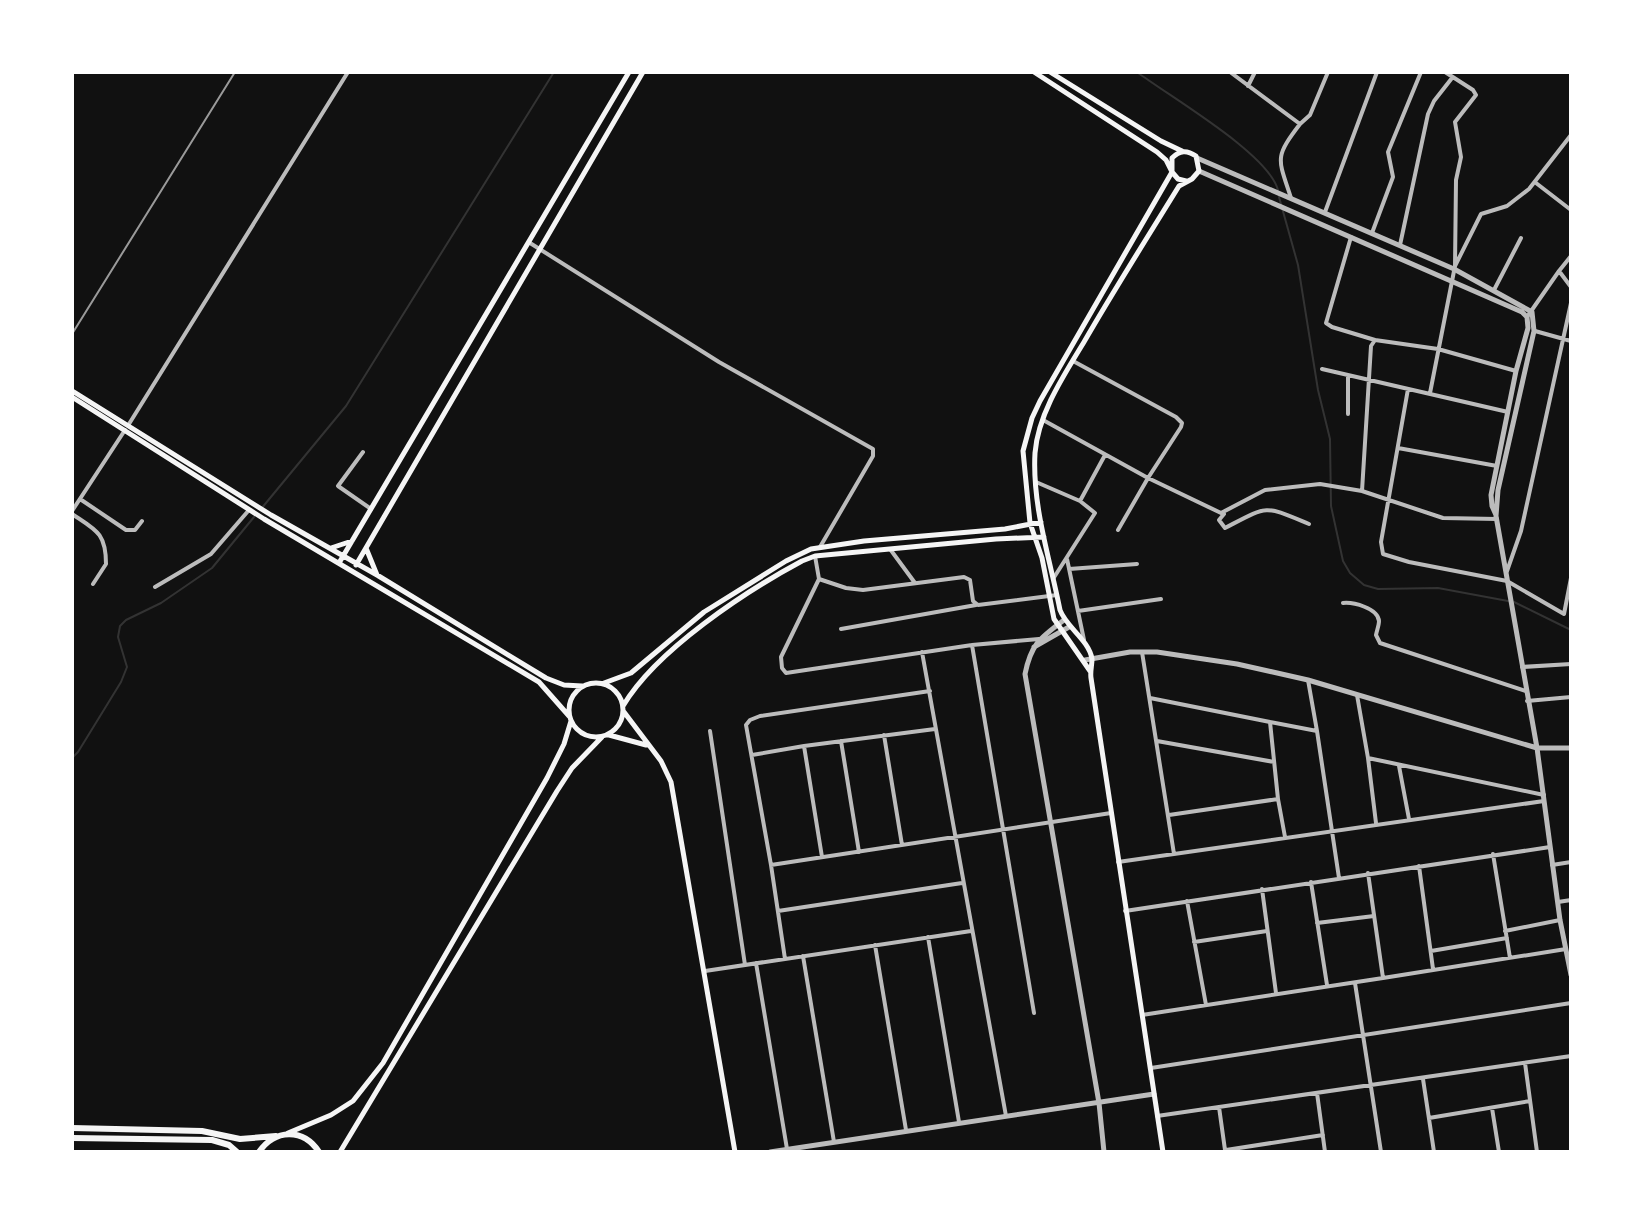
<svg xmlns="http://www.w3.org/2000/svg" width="1643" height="1224" viewBox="0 0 1643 1224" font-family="'PT Sans Narrow',sans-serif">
	<rect width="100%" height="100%" fill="#111"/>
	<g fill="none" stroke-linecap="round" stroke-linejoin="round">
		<!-- stream -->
		<path stroke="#333" stroke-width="2" d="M 1137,72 C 1170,97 1268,153 1278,190
			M 1279,197 L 1298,265 L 1318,390 L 1330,439 L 1331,506 L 1343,561 L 1350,573 L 1364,585 L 1378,589 L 1438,588 L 1508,601
			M 261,509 L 346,406 L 554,72
			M 1514,602 L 1571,630
			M 72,758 L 78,752 L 121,682 L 127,667 L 118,637 L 120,626 L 126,620 L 161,603 L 212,568 L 254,517"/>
		<!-- minor -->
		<path stroke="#bcbcbc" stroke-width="4" d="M 1230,72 L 1300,124 L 1310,115 L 1328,72
			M 1248,86 L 1255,72
			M 1536,183 L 1571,210
			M 1291,198 C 1278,158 1274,158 1300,124
			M 1325,212 L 1377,72
			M 1372,233 L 1393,177 L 1388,152 L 1421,72
			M 1351,237 L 1326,323 L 1332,327 L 1375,340
			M 530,243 L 719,362 L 873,449 L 873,456 L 820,547
			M 1400,245 L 1428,114 L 1434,101 L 1452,78
			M 1571,256 L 1559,271 L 1571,287
			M 1455,266 L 1481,214 L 1507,206 L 1529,189 L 1571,135
			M 1494,290 L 1521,238
			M 1527,317 L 1559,271
			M 1535,331 L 1571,341
			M 1322,369 L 1508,412
			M 1408,389 L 1381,542 L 1383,554 L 1409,562 L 1507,581 L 1564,614 L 1571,578
			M 1430,393 L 1455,266 L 1456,180 L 1461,157 L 1455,122 L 1476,95 L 1473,90 L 1445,72
			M 1348,414 L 1348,375
			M 1043,420 L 1148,478 L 1181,427 L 1182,423 L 1176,417 L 1073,361
			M 129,424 L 348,72
			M 1398,448 L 1497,466
			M 363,452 L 338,486 L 371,509
			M 1036,482 L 1080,501 L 1095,513 L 1053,579
			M 1362,491 L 1371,346 L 1375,340 L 1438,349 L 1516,371
			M 80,499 L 126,530 L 135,530 L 142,521
			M 1080,501 L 1105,455
			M 72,511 L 125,430
			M 72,514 C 96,530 106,533 106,564 L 93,584
			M 1224,514 L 1219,520 L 1225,528 C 1269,505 1263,505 1309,524
			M 1118,530 L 1148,478 L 1221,513 L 1265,490 L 1320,484 L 1362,491 L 1443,518 L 1497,519
			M 890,549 L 915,583
			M 815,556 L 819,579 L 846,588 L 863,590 L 964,577 L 970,580 L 973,601 L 978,605 L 1057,595
			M 1067,559 L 1084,640
			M 1069,569 L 1137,564
			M 1507,571 L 1521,531 L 1571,303
			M 819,579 L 781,657 L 782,668 L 786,673 L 972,645 L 1039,639
			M 155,587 L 211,554 L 249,510
			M 1343,603 C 1353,602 1378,608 1379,621 C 1379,625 1377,630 1376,635 L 1380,643 L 1526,691
			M 1078,611 L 1161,599
			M 841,629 L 976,605
			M 972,645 L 1034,1013
			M 922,652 L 1006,1116
			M 1142,652 L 1174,854
			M 1522,667 L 1571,664
			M 930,691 L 760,716 L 750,720 L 746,725 L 771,865 L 1111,813
			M 1357,695 L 1368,758
			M 1150,698 L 1270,722
			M 1527,701 L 1571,697
			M 710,731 L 745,965
			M 1317,731 L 1339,878
			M 884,735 L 902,845
			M 841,741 L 859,852
			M 1157,741 L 1274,762
			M 804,746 L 822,857
			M 752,755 L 804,746 L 935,729
			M 1399,766 L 1409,819
			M 1278,799 L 1285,837
			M 1169,815 L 1278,799 L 1270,722 L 1317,731 L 1308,680
			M 1376,823 L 1368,758 L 1544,795
			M 1493,854 L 1510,958
			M 1118,862 L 1544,801
			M 771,865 L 785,959
			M 1552,865 L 1571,862
			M 1419,866 L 1433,969
			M 1311,882 L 1327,985
			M 1262,889 L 1276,993
			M 1187,901 L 1206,1005
			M 1558,902 L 1571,900
			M 778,911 L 962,883
			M 1125,911 L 1550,847
			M 1317,923 L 1374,916
			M 1505,931 L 1560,920
			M 928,937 L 959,1122
			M 1194,942 L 1267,931
			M 875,945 L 906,1130
			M 1431,951 L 1507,938
			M 803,956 L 834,1142
			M 756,963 L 787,1149
			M 705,971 L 971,931
			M 1383,978 L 1566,949
			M 1355,983 L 1381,1152
			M 1142,1015 L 1383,978 L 1368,873
			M 1525,1063 L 1537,1152
			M 1151,1068 L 1571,1003
			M 1423,1079 L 1434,1152
			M 1317,1093 L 1325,1152
			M 1219,1107 L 1225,1150
			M 1492,1108 L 1499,1152
			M 1157,1116 L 1571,1056
			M 1429,1118 L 1530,1101
			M 1226,1150 L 1323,1135"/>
		<!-- tertiary -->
		<path stroke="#bcbcbc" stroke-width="5" d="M 1197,158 L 1454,269 L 1532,312 L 1534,331 L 1498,490 L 1496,516 L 1537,748 L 1560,920 L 1571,975
			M 1199,171 L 1522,312 L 1527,317 L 1528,328 L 1516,371 L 1491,495 L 1492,506 L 1496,515
			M 1064,620 C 1040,638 1031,644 1025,674 L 1099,1103 L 1104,1152
			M 1034,647 L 1069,627
			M 1085,660 L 1130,652 L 1157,652 L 1237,664 L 1308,680 L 1537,748 L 1571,748
			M 770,1152 L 1154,1094"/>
		<!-- secondary -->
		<path stroke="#f5f5f5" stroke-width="5" d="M 1034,72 L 1157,152 L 1166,160 L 1172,172 L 1040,401 L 1032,418 L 1023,451 L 1030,523 L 1042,558 L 1054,619 L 1090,671
			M 1050,72 L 1161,141 L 1182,151
			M 74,392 L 271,515 L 377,575 L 546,678 L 564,685 L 582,686
			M 72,397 L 264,519 L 539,682 L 569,716
			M 331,548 L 352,541
			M 366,548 L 377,575
			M 339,563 L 629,72
			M 356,565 L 643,72
			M569 710a27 27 0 1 1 54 0a27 27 0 1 1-54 0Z
			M 604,683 L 631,673 L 704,612 L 786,561 L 811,549 L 864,541 L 1005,529 L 1041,522
			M 623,706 C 656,650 746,591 802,561 L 815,556 L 996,539 L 1044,537
			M 624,712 L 661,761 L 671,782 L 735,1152
			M 609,735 L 646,745
			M 288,1133 L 331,1115 L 353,1101 L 383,1063 L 547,778 L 564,744 L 571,721
			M 340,1152 L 557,791 L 572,768 L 602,737
			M 1163,1152 L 1091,678 C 1090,672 1092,665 1092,659 C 1089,640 1066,627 1060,610 C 1050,559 1032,506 1035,453 C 1038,414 1064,375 1084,342 C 1114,290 1147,238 1179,186 L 1192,179 L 1199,171 L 1196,156 C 1187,150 1180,150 1172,158 L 1172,172 L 1178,179 L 1186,181"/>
		<!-- primary -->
		<path stroke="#f5f5f5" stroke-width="6" d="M 72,1128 L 202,1131 L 240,1139 L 276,1136
			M 72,1138 L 212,1140 L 229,1145 L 237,1152
			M 259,1152 C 275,1129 303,1128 319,1152"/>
		<!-- rail -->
		<path stroke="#9a9a9a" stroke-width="2" d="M 72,334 L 235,72"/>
	</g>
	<!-- border -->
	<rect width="1643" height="1224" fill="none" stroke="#ffffff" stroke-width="148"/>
</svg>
